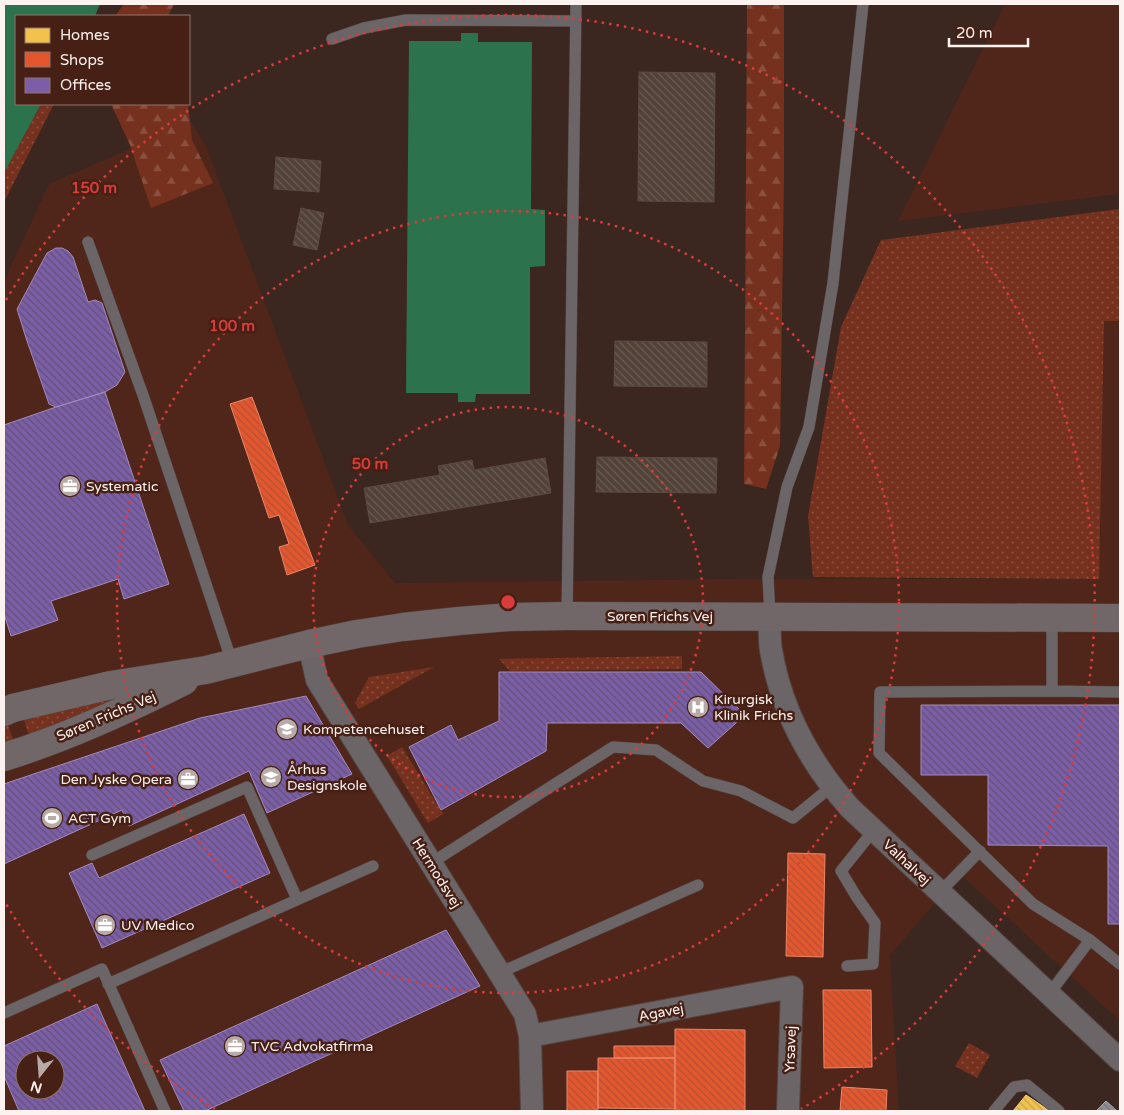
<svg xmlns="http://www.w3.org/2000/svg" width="1124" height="1115" viewBox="0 0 1124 1115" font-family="'Varela Round',sans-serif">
	<defs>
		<pattern id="grass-dots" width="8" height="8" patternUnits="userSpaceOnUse" patternTransform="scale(1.25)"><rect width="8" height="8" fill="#75311d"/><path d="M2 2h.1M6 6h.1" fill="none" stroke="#8a4f3e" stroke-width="1.8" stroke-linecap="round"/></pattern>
		<pattern id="forest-firs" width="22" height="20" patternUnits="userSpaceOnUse" patternTransform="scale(1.25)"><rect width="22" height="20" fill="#75311d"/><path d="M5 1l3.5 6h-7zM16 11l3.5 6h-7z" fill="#8a4f3e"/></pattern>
		<pattern id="homes-back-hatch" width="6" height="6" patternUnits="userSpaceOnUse" patternTransform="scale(1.25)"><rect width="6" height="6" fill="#f2c14e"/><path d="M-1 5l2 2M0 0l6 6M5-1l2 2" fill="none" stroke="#c8a34c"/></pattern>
		<pattern id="shops-back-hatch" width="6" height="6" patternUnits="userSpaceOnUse" patternTransform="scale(1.25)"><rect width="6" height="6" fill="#e4572e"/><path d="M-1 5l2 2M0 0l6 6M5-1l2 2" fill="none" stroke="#af5237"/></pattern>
		<pattern id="offices-back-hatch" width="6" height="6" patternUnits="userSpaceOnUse" patternTransform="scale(1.25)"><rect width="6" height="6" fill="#7b5ea7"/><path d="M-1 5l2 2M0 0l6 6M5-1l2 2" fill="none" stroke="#615273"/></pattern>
		<pattern id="industry-back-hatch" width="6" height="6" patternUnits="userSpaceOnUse" patternTransform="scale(1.25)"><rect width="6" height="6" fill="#8d8d92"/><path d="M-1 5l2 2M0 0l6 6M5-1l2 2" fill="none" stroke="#767578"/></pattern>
		<pattern id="building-back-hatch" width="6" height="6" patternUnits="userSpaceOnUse" patternTransform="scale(1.25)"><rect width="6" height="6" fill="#514137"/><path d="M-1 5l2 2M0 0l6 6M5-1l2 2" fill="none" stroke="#6b5d54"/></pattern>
	</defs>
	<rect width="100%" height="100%" fill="#3b2620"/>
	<!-- built -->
	<path fill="#50261a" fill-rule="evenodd" d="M 1005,4 L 1120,4 L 1120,194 L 898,221 Z
		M 191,122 L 206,146 L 348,525 L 395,583 L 737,579 L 1098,579 L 1104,321 L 1120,321 L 1120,1021 L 960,874 L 890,955 L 899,1111 L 4,1111 L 4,281 L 49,184 ZM 25,1060 L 55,1060 L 55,1090 L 25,1090 Z"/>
	<!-- grass -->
	<path fill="url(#grass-dots)" d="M 41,104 L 54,104 L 4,202 L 4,173 Z
		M 1120,209 L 1120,321 L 1104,321 L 1099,579 L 813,577 L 808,516 L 841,327 L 881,240 Z
		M 682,656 L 682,669 L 510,671 L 499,659 Z
		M 434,667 L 359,709 L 355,703 L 369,677 Z
		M 116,695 L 116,701 L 33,735 L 28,733 L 23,716 Z
		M 7,722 L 13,739 L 11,742 L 4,744 L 4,724 Z
		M 402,747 L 443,814 L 428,823 L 387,756 Z
		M 969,1043 L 990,1055 L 977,1078 L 955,1066 Z"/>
	<!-- forest -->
	<path fill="url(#forest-firs)" d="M 124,4 L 174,4 L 168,16 L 115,16 Z
		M 747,4 L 784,4 L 784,179 L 780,446 L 766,489 L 744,484 Z
		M 111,104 L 188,104 L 192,140 L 213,183 L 151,208 L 130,145 Z"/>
	<!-- water -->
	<path fill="#2c734d" d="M 4,4 L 100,4 L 95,16 L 16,16 L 16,104 L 41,104 L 4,173 Z
		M 461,33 L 478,33 L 478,42 L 532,42 L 531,209 L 545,210 L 545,266 L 530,267 L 530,394 L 476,394 L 475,402 L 458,402 L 458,393 L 406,393 L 409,41 L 461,41 Z"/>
	<!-- homes -->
	<path fill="url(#homes-back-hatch)" stroke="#f5d07e" d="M 1026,1095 L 1050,1111 L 1013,1111 Z"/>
	<!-- shops -->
	<path fill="url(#shops-back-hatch)" stroke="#eb8668" d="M 252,397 L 315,565 L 287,575 L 279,547 L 289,544 L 279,515 L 269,518 L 230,404 Z
		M 788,853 L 825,854 L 823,957 L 786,956 Z
		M 823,990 L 871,990 L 872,1067 L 824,1068 Z
		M 675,1029 L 745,1030 L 745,1111 L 675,1111 Z
		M 614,1046 L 675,1046 L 675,1058 L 614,1058 Z
		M 598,1058 L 675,1058 L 675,1109 L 598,1108 Z
		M 567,1071 L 598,1071 L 598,1111 L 567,1111 Z
		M 842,1087 L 887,1090 L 886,1111 L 840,1111 Z"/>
	<!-- offices -->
	<path fill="url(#offices-back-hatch)" stroke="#a28abd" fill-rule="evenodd" d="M 56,248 L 62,248 L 68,251 L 73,257 L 88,302 L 95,300 L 102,303 L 125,372 L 117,385 L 105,392 L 56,407 L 49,404 L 26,338 L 17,309 L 47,253 Z
		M 105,392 L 169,584 L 124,599 L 118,579 L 51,601 L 58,620 L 11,636 L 4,614 L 4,425 L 56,407 Z
		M 499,672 L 701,672 L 745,715 L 708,748 L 681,723 L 547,723 L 546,751 L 441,810 L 409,747 L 451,725 L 458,740 L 499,721 Z
		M 306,696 L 352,774 L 267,813 L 249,771 L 129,826 L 122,810 L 4,864 L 4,784 L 200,718 Z
		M 921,705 L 1120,705 L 1120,924 L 1108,924 L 1108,846 L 988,845 L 988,775 L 921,775 Z
		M 244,814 L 270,873 L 102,948 L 69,873 L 92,863 L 99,878 Z
		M 446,930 L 480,986 L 205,1111 L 184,1111 L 160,1060 Z
		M 97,1004 L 145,1111 L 19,1111 L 4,1076 L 4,1046 ZM 25,1060 L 55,1060 L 55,1090 L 25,1090 Z"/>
	<!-- industry -->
	<path fill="url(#industry-back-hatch)" stroke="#aeabae" d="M 1106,1101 L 1117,1111 L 1096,1111 Z"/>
	<!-- building -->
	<path fill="url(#building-back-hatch)" stroke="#5b4b43" d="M 639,72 L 715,73 L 714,202 L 638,201 Z
		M 276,157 L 321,161 L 319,192 L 274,189 Z
		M 301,208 L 324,213 L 317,250 L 293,245 Z
		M 615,341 L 707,342 L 707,387 L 614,386 Z
		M 597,457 L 717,458 L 716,493 L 596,492 Z
		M 545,458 L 551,493 L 370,523 L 364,488 L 440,475 L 438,466 L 472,460 L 474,470 Z"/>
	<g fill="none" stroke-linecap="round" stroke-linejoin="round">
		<!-- lane casing -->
		<g stroke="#534440" stroke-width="12">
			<path id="lane" d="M 332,39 L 364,28 L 406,20 L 576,21
				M 88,242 L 144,398 L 232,662
				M 567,616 L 576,4
				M 770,616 L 768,577 L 787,487 L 809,427 L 833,283 L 863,4
				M 1052,618 L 1052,691 L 880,692 L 879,753 L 1033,904 L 1090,940 L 1120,964
				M 1052,691 L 1120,692
				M 92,855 L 247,787 L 297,899
				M 431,863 L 613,747 L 656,750 L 703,781 L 741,791 L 793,818 L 831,787
				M 940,892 L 980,851
				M 847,966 L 873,964 L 875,923 L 856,896 L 841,871 L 873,831
				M 499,973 L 698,885
				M 108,984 L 373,866
				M 1049,994 L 1090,940
				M 4,1013 L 102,969 L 165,1111
				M 994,1111 L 1014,1087 L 1027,1085 L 1059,1111"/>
		</g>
		<!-- street casing -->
		<g stroke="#534440" stroke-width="24">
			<path id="street" d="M 770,616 C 770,627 769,639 771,650 C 781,710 810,763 850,808 L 1120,1060
				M 309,644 L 317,680 L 525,1014 L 530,1036 L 532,1111
				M 530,1036 L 792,987 L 788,1111"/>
		</g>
		<!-- secondary casing -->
		<g stroke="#534440" stroke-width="29">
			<path id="secondary" d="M 4,712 L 13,708 L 111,685 L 206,670 L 309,644 L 357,634 L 403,627 L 459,621 L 510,617 L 567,616 L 1120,618
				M 4,757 C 66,738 126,710 184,681"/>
		</g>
		<!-- lane -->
		<use href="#lane" stroke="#6c6567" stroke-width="11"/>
		<!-- street -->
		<use href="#street" stroke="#6c6567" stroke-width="22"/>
		<!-- secondary -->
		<use href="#secondary" stroke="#716768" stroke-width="28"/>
	</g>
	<!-- distance rings -->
	<g fill="none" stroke="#da3c3c" stroke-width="2.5" stroke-dasharray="2.5 5">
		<circle cx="508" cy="602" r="195"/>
		<circle cx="508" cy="602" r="391"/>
		<path d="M215 1109A586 586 0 0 1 6 904M6 300A586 586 0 1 1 801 1109"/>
	</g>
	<!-- icons -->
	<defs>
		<g id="office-disc" transform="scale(1.125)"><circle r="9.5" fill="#b8aba7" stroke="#462015"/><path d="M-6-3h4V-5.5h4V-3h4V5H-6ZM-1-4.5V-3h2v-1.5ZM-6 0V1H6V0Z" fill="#fff"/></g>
		<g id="hospital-disc" transform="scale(1.125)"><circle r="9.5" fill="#b8aba7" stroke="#462015"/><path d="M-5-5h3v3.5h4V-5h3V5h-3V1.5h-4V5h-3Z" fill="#fff"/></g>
		<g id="university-disc" transform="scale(1.125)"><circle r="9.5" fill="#b8aba7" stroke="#462015"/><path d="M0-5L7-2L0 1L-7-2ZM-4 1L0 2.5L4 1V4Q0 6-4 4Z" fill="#fff"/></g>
		<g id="school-disc" transform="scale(1.125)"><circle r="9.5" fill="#b8aba7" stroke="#462015"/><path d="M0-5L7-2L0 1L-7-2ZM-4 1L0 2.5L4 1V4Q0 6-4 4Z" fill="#fff"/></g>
		<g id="stadium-disc" transform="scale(1.125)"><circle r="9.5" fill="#b8aba7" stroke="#462015"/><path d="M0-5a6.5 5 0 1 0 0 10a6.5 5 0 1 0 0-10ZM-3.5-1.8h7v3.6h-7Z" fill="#fff"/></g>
	</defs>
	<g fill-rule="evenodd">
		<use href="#office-disc" x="70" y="486"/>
		<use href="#hospital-disc" x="698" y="707"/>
		<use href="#university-disc" x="287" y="729"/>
		<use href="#school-disc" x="271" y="777"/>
		<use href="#office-disc" x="188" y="779"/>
		<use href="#stadium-disc" x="52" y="818"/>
		<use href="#office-disc" x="105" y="925"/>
		<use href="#office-disc" x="235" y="1046"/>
	</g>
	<g text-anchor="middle" stroke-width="5" stroke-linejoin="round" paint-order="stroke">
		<!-- poi labels -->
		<g font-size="14" fill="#fcf2ef" stroke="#462015" text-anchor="start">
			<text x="86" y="491">Systematic</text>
			<text x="714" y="704">Kirurgisk<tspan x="714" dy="16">Klinik Frichs</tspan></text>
			<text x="303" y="734">Kompetencehuset</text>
			<text x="287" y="774">Århus<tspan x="287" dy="16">Designskole</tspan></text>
			<text x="172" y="784" text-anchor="end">Den Jyske Opera</text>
			<text x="68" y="823">ACT Gym</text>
			<text x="121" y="930">UV Medico</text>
			<text x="251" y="1051">TVC Advokatfirma</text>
		</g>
		<!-- street labels -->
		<g font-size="14" fill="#fcf2ef" stroke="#462015">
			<text x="660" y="621">Søren Frichs Vej</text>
			<text transform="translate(106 716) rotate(-23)" y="5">Søren Frichs Vej</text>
			<text transform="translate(907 862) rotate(43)" y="5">Valhalvej</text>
			<text transform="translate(437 873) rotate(58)" y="5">Hermodsvej</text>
			<text transform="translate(661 1012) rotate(-11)" y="5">Agavej</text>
			<text transform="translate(790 1049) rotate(-88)" y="5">Yrsavej</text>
		</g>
	</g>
	<circle cx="508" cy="602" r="8" fill="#da3c3c" stroke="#462015" stroke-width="2.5"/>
	<g font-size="15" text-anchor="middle" font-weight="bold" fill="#da3c3c" stroke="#462015" stroke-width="5" stroke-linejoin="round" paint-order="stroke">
		<text x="94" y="193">150 m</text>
		<text x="232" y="331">100 m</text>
		<text x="370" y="469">50 m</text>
	</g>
	<!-- border -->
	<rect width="1124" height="1115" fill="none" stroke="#fcf2ef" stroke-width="10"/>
	<!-- legend -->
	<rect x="15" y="15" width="175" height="90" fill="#462015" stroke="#8f746c"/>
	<rect x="25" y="28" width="25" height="15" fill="#f2c14e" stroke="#8f746c"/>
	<text x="60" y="40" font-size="15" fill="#fcf2ef">Homes</text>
	<rect x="25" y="52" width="25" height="15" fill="#e4572e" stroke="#8f746c"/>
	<text x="60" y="65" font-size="15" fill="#fcf2ef">Shops</text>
	<rect x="25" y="78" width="25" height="15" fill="#7b5ea7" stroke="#8f746c"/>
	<text x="60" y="90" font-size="15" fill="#fcf2ef">Offices</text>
	<!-- north arrow -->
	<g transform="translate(40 1075) rotate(197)"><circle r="24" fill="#462015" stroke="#8f746c"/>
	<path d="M0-4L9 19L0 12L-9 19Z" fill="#b8aba7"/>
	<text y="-8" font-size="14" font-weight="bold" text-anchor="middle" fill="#fcf2ef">N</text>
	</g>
	<!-- scale -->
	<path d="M949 38v8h79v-8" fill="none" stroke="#fcf2ef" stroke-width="2.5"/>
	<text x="956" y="38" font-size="15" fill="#fcf2ef" stroke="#462015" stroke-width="4" paint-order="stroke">20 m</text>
</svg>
